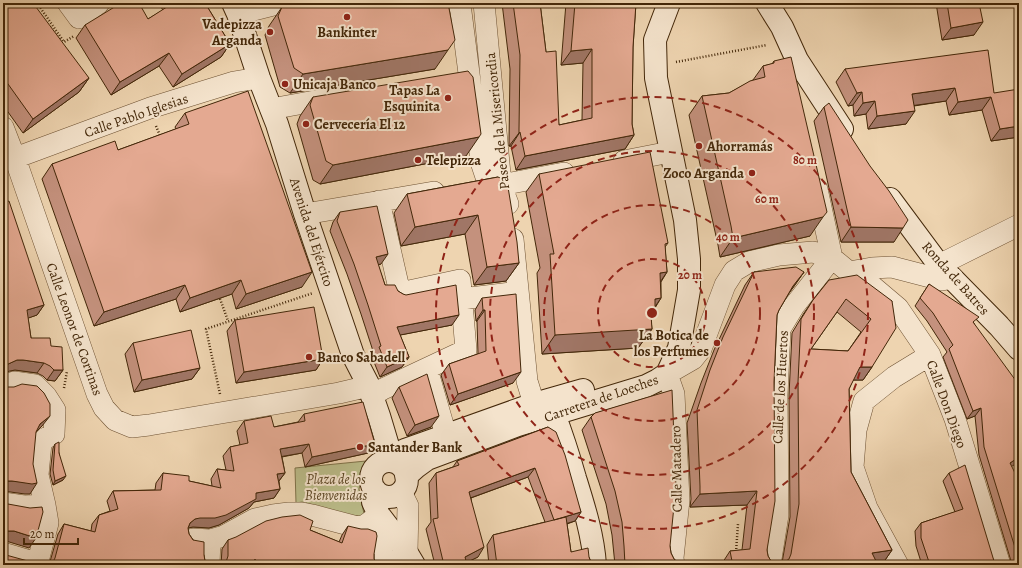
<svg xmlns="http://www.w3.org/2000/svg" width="1022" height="568" viewBox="0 0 1022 568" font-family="Alegreya,serif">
	<rect width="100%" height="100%" fill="#eed4b0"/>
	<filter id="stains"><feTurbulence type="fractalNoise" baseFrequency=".005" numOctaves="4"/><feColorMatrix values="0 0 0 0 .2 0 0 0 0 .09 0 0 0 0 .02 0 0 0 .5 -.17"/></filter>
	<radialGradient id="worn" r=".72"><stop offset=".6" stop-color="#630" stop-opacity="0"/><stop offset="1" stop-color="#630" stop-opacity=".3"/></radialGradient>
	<!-- green -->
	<path fill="#bbbc89" stroke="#7f7249" d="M 366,461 L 359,489 L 365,519 L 302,502 L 296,503 L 295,468 Z"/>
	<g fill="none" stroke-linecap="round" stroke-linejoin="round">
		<!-- street casing -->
		<g stroke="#6e5233" stroke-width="22">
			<path id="street" d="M 68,3 L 79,18 L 99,3
				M 459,3 L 461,12 L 476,127 L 482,165 L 488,183
				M 484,3 L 501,185 L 508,204
				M 238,14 L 281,3
				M 271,109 L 337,97
				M 3,127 L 15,158 L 97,394 L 104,408 L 115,420 L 132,427 L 149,425 L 339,393 L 369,386
				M 15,158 L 150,108 L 234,82 L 259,78
				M 624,161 L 670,152
				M 486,183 L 501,185 L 564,173
				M 305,214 L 434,192
				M 513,239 L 527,381 L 534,404
				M 939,265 L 1019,225
				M 849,272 L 872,286 L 898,308 L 930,355 L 955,419 L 1000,565
				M 462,299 L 518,292
				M 427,369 L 446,435
				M 3,386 L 14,382 L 35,385 L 46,396 L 55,410 L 54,434 L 46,438 L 41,443 L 38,475 L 45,505 L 48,523 L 37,565
				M 372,396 L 383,389 L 466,350 L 460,280 L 400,293 L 379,201
				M 3,503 L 24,506 L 45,505
				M 193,539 L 210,540 L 224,536 L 255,519 L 273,515 L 289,513 L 302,513 L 312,515 L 357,527 L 364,526 L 379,515 L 382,546 L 379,565
				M 3,553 L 37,563
				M 209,565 L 210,540
				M 391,565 L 407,552 L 408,506 L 401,492
				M 674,565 L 673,558 L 679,500 L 674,394 L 667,374 L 693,359 L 701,349 L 725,285 L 734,271 L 749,262 L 779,255 L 813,252 L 832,258 L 849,272 L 872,268 L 892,267 L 942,280 L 953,278
				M 770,565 L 778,515 L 777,395 L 780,329 L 794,306 L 832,258 L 817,189
				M 898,565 L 867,508 L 853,467 L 856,430 L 864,401 L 894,377 L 930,355"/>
		</g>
		<!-- secondary casing -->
		<g stroke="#432709" stroke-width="24">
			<path id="secondary" d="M 233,3 L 238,14 L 259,78 L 277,124 L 305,214 L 353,355 L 369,386 L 372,396 L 379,416 L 388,446 L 389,461
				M 767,3 L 782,27 L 797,60 L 842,129
				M 890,199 L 939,265 L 999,326 L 1019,349
				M 554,414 C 562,435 569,457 575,478 C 584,507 593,535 595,565
				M371 479a18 18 0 1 1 36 0a18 18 0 1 1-36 0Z
				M 395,462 L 405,450 L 408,449 L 534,404 L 583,390
				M 406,476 L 416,467 L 427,459 L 518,425 L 646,386 L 658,380 L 667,374 L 679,348 L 689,290 L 689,259 L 685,220 L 656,78 L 655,40 L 669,3
				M 375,490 L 373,502 L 379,515 L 402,545 L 414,565"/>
		</g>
		<!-- path -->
		<path stroke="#432709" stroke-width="2.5" stroke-dasharray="1 2" stroke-linecap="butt" d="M 37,3 L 64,42 L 74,36
			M 676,62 L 767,45
			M 156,126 L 161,138
			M 219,296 L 228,321
			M 64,388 L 67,371
			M 220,394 L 206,329 L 313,293
			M 736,552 L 738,524"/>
		<!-- street -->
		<use href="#street" stroke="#f4e3cc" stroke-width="21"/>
		<!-- secondary -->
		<use href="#secondary" stroke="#f4e3cc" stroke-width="22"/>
	</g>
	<!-- wall -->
	<path fill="#c4917d" stroke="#432709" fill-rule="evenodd" d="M 158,3 L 205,3 L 230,44 L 221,57 L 173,87 L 159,66 L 111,95 L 76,38 L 85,25 L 148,19 L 163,10 Z
		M 502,3 L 540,3 L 546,52 L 559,125 L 582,120 L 583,63 L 561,65 L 566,3 L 636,3 L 633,47 L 632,124 L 634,135 L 625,149 L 516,170 L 511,146 L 509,146 L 509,142 L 510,69 Z
		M 936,3 L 979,3 L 974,35 L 942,40 Z
		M 3,5 L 89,78 L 79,92 L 23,133 L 3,105 Z
		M 282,7 L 435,69 L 290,93 L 280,87 L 265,35 L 269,26 Z
		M 774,61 L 810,236 L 720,257 L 718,245 L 689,115 L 702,96 L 729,93 L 753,80 L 763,66 L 772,64 Z
		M 845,69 L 994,93 L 1019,137 L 991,141 L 982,110 L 949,115 L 946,101 L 914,106 L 906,124 L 868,129 L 866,114 L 854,116 L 853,105 L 848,106 L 836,82 Z
		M 313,97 L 466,156 L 320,184 L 313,180 L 297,124 L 300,116 Z
		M 824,107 L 894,242 L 841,242 L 814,121 Z
		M 185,113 L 302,287 L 236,309 L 232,294 L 180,312 L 176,299 L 94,326 L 42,179 L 52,164 L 118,150 L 176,129 L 175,127 Z
		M 539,174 L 668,243 L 665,247 L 667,272 L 661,282 L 661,298 L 655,308 L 651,320 L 652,329 L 638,348 L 542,354 L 537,273 L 540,268 L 526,192 Z
		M 498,177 L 519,263 L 506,281 L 474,285 L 465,234 L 401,246 L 394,213 L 407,194 Z
		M 3,203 L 44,305 L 37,315 L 28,318 L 31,338 L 51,346 L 63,370 L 55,381 L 47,380 L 43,376 L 37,373 L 15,370 L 10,371 Z
		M 340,212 L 381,264 L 378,265 L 385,285 L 398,291 L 452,325 L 400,335 L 409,357 L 402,367 L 380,377 L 372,357 L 374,354 L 361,314 L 347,274 L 330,231 L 333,222 Z
		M 754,272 L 804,272 L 789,293 L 779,310 L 777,315 L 767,550 L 768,556 L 771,561 L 777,564 L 782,563 L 790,517 L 789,395 L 792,333 L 804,313 L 813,300 L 829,280 L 892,301 L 872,367 L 863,380 L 853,380 L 849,389 L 851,472 L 892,550 L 883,563 L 877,564 L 721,565 L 730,551 L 742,550 L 747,505 L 690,507 L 691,499 L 687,423 L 701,383 L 714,350 L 745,285 ZM 837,312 L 861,332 L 848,351 L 811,349 Z
		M 929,284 L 974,323 L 1011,467 L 1019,565 L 1012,565 L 1011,561 L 979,455 L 975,416 L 967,419 L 943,357 L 947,352 L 927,321 L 915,306 Z
		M 482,298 L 513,383 L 450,405 L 441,375 L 449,364 L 478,354 L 477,321 L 476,321 L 475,310 Z
		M 235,320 L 323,359 L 316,370 L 236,383 L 227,331 Z
		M 133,343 L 200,368 L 192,379 L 134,392 L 125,354 Z
		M 399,387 L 431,427 L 407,436 L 392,398 Z
		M 304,414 L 368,453 L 305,467 L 302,453 L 282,457 L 285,473 L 279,481 L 280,489 L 274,498 L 254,502 L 249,508 L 219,525 L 209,528 L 193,527 L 188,528 L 189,534 L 204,555 L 205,561 L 209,565 L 49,565 L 58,534 L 64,524 L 91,531 L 92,524 L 99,515 L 110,511 L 107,501 L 113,491 L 155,490 L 156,483 L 163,473 L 189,481 L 212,486 L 211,479 L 217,469 L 226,470 L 223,456 L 230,447 L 240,445 L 237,431 L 244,421 L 274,427 L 298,422 Z
		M 591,417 L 670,546 L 671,553 L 674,559 L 678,565 L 615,565 L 612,535 L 606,504 L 582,430 Z
		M 548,427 L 581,512 L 575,521 L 567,524 L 571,552 L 589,557 L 592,565 L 489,565 L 487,545 L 493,535 L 545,522 L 528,477 L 471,498 L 478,557 L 467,562 L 467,565 L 435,565 L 426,529 L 431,522 L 429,483 L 436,473 L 453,467 L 457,461 Z
		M 55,444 L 59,453 L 63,480 L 53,485 L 50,474 L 53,448 Z
		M 949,473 L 994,561 L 997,565 L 922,565 L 916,546 L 915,531 L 921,523 L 955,512 L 943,481 Z
		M 348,526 L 374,554 L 374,559 L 376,565 L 221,565 L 222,549 L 228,540 L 310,530 L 339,542 L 342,535 Z"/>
	<!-- shaded-wall -->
	<path fill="#a07666" stroke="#432709" d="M 983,22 L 974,35 L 942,40 L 951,28 Z
		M 230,44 L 221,57 L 173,87 L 182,74 Z
		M 592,49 L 583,63 L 561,65 L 571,51 Z
		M 448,50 L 435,69 L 290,93 L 303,74 Z
		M 169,53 L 159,66 L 111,95 L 120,82 Z
		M 89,78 L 79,92 L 23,133 L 33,119 Z
		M 955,88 L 946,101 L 903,107 L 912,94 Z
		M 862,92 L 853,105 L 848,106 L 857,93 Z
		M 991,97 L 982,110 L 949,115 L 958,102 Z
		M 875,101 L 866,114 L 854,116 L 863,103 Z
		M 915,111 L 906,124 L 868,129 L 877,116 Z
		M 1019,126 L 1019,137 L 991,141 L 1000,129 Z
		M 520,132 L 511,146 L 509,146 L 519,133 Z
		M 634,135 L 625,149 L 516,170 L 525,156 Z
		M 479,137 L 466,156 L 320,184 L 333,165 Z
		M 478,215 L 465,234 L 401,246 L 415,227 Z
		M 823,217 L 810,236 L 720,257 L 733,238 Z
		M 851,227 L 903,228 L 894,242 L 841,242 Z
		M 388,254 L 381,264 L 369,267 L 376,257 Z
		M 519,263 L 506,281 L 474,285 L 487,267 Z
		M 312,272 L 302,287 L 236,309 L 246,294 Z
		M 667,272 L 654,291 L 660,273 Z
		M 804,272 L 795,285 L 784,300 L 793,286 Z
		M 241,280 L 232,294 L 180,312 L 190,298 Z
		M 185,285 L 176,299 L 94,326 L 104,312 Z
		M 661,298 L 648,317 L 655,299 Z
		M 44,305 L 37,315 L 20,321 L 27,310 Z
		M 483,310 L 485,310 L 477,321 L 476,321 Z
		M 655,314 L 644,330 L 652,329 L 638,348 L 542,354 L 555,335 Z
		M 459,315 L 452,325 L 390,337 L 397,327 Z
		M 409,357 L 402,367 L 380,377 L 387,367 Z
		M 323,359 L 316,370 L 236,383 L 244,372 Z
		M 17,360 L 23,360 L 44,363 L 37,373 L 15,370 L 10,371 L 3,373 L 3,367 L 6,365 Z
		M 860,367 L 872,367 L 863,380 L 850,380 Z
		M 200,368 L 192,379 L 134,392 L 142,380 Z
		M 54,370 L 63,370 L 55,381 L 47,380 Z
		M 521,372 L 513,383 L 450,405 L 458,394 Z
		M 981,408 L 975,416 L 967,419 L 973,411 Z
		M 50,416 L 42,426 L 33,435 L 40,424 Z
		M 439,416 L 431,427 L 407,436 L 415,425 Z
		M 309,444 L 302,453 L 273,458 L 280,449 Z
		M 375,444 L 368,453 L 305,467 L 312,457 Z
		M 1019,457 L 1019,462 L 1004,471 L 1010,463 Z
		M 535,468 L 528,477 L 462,501 L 469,492 Z
		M 285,473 L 278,482 L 277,474 Z
		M 66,476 L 63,480 L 53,485 L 55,481 Z
		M 6,481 L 12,481 L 37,483 L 30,494 L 25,494 L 3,491 L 3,484 Z
		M 280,489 L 274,498 L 254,502 L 249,508 L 219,525 L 209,528 L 193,527 L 188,528 L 190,523 L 195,519 L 256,493 Z
		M 757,491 L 747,505 L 690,507 L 700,494 Z
		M 581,512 L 575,521 L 548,529 L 554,520 Z
		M 8,531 L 14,531 L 36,538 L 29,548 L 6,541 L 3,541 L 3,532 Z
		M 484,547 L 478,557 L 461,565 L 465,557 Z
		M 892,550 L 883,563 L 868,565 L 872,553 Z
		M 122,561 L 148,563 L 147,565 L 119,565 Z"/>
	<!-- building -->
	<path fill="#e4a991" stroke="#432709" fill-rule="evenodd" d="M 6,3 L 33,3 L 89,78 L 33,119 L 3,77 L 3,5 Z
		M 121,3 L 139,3 L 148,19 L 173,3 L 205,3 L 230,44 L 182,74 L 169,53 L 120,82 L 85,25 Z
		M 304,3 L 448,3 L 455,40 L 448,50 L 303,74 L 294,68 L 278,16 L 282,7 Z
		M 513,3 L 540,3 L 546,52 L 556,51 L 559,125 L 592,118 L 592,49 L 571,51 L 575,3 L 636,3 L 633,47 L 632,124 L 634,135 L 525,156 L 520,132 L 519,133 L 519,129 L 520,55 Z
		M 947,3 L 979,3 L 983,22 L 951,28 Z
		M 988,50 L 994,93 L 1019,89 L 1019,126 L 1000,129 L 991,97 L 958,102 L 955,88 L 912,94 L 915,111 L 877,116 L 875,101 L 863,103 L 862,92 L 857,93 L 845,69 Z
		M 791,57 L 827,212 L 823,217 L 733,238 L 731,226 L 702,96 L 729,93 L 750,81 L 765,77 L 763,66 L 774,63 L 774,61 Z
		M 468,71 L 473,77 L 481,134 L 479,137 L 333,165 L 326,161 L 310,105 L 313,97 Z
		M 248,91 L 312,272 L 246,294 L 241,280 L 190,298 L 185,285 L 104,312 L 52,164 L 115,141 L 118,150 L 189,124 L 185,113 Z
		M 829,103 L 870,166 L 889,191 L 908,220 L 903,228 L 851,227 L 824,107 Z
		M 650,152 L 668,243 L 665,244 L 667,272 L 660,273 L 661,298 L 655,299 L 655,314 L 651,315 L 652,329 L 555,335 L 550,254 L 554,254 L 539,174 Z
		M 498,177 L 507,181 L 517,242 L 519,263 L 487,267 L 478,215 L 415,227 L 407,194 Z
		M 9,201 L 44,305 L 27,310 L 31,338 L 50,338 L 51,346 L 62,347 L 63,370 L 54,370 L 50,366 L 44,363 L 23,360 L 17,360 L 6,365 L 3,367 L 3,203 Z
		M 377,206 L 388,254 L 376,257 L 385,285 L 395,285 L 398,291 L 403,294 L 406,295 L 456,285 L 459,315 L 397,327 L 409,357 L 387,367 L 379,347 L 381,346 L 368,305 L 354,264 L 337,221 L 340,212 Z
		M 796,267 L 804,272 L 793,286 L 779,310 L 777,315 L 774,382 L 775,501 L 767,550 L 768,556 L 771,561 L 777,564 L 783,563 L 789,559 L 791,554 L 799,504 L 798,382 L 801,319 L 813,300 L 829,280 L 857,275 L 892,301 L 896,328 L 872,367 L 860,367 L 849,389 L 851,472 L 892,550 L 872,553 L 878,565 L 719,565 L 726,564 L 725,561 L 732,561 L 730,551 L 750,549 L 757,491 L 700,494 L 700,486 L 697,410 L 710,370 L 723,337 L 754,272 ZM 846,299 L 871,319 L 848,351 L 811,349 Z
		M 929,284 L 979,317 L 973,322 L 1019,385 L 1019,457 L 1010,463 L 1019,481 L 1019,565 L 1014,565 L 1017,559 L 1017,554 L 984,447 L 981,408 L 973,411 L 949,349 L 953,345 L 933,313 L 920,298 Z
		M 516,294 L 521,372 L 458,394 L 449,364 L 486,351 L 485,310 L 483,310 L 482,298 Z
		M 314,307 L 323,359 L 244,372 L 235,320 Z
		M 191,330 L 200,368 L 142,380 L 133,343 Z
		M 427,374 L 439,416 L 415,425 L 399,387 Z
		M 22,384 L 37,386 L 44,393 L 50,404 L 50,416 L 40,424 L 36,432 L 33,464 L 37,483 L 32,484 L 12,481 L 6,481 L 3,484 L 3,385 L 8,387 L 14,387 Z
		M 672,390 L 676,486 L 670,546 L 671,553 L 674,559 L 678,562 L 678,565 L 625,565 L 624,546 L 622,522 L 615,491 L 591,417 L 595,413 Z
		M 363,402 L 375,444 L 312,457 L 309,444 L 280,449 L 285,473 L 277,474 L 280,489 L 256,493 L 256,499 L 226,515 L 215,518 L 200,518 L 195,519 L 190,523 L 188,528 L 189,534 L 193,540 L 204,542 L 204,555 L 205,561 L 209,565 L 148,565 L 148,563 L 122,561 L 121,565 L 50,565 L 52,564 L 55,558 L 64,524 L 95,532 L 99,515 L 118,509 L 113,491 L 161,490 L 163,473 L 189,476 L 189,481 L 221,488 L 217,469 L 234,471 L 230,447 L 248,443 L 244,421 L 271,416 L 274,427 L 305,421 L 304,414 Z
		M 548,427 L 556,432 L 565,455 L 581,512 L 554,520 L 535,468 L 469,492 L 484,547 L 465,557 L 467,565 L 439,565 L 439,561 L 443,561 L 433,519 L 438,518 L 436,473 L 459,465 L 457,461 Z
		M 59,442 L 59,453 L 66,476 L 55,481 L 53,470 L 55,444 Z
		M 965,465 L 994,561 L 997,565 L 930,565 L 921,538 L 921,523 L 963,509 L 949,473 Z
		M 3,502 L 8,504 L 30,508 L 42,507 L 43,512 L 36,538 L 14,531 L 8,531 L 4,533 L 3,532 Z
		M 300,515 L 313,521 L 310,530 L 342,543 L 348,526 L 361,529 L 368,529 L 376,532 L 377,536 L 374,554 L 374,559 L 377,563 L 376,565 L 256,565 L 255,559 L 254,565 L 223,565 L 226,562 L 228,556 L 228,540 L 236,537 L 266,521 L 282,517 Z
		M 566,517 L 571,552 L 588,548 L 589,557 L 592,565 L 497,565 L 493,535 Z
		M 3,553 L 6,555 L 35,563 L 38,565 L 3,565 Z"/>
	<!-- distance rings -->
	<g fill="none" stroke="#8f2418" stroke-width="2" stroke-dasharray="7 5">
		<circle cx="652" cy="313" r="54"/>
		<circle cx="652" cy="313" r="108"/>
		<circle cx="652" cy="313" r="162"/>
		<circle cx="652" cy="313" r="216"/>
	</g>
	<!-- markers -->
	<g fill="#8f2418" stroke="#f4e3cc" stroke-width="1.5">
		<circle cx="347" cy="17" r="4"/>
		<circle cx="270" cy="32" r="4"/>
		<circle cx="285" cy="84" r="4"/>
		<circle cx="448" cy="98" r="4"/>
		<circle cx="306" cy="124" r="4"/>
		<circle cx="699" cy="146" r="4"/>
		<circle cx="418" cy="160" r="4"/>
		<circle cx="752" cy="173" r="4"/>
		<circle cx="717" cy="343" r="4"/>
		<circle cx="309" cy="357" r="4"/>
		<circle cx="360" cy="447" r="4"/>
	</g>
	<g text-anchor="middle" stroke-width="4" stroke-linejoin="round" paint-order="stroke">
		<!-- poi labels -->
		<g font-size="14" font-weight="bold" fill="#432709" stroke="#f4e3cc" text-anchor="start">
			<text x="262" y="29" text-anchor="end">Vadepizza<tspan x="262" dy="16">Arganda</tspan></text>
			<text x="347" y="37" text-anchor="middle">Bankinter</text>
			<text x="293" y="89">Unicaja Banco</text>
			<text x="440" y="95" text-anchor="end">Tapas La<tspan x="440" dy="16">Esquinita</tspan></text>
			<text x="314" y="129">Cervecería El 12</text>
			<text x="707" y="151">Ahorramás</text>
			<text x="426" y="165">Telepizza</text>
			<text x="744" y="178" text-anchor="end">Zoco Arganda</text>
			<text x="709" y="340" text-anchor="end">La Botica de<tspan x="709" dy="16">los Perfumes</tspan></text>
			<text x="317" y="362">Banco Sabadell</text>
			<text x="368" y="452">Santander Bank</text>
		</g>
		<!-- street labels -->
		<g font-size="14" fill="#432709" stroke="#f4e3cc">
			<text transform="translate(136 115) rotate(-19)" y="5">Calle Pablo Iglesias</text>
			<text transform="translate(497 121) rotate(-96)" y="5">Paseo de la Misericordia</text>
			<text transform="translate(312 232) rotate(72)" y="5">Avenida del Ejército</text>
			<text transform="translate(956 278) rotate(48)" y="5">Ronda de Batres</text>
			<text transform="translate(75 329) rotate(70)" y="5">Calle Leonor de Cortinas</text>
			<text transform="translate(780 387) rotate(-87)" y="5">Calle de los Huertos</text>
			<text transform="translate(601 398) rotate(-19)" y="5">Carretera de Loeches</text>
			<text transform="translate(947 404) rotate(70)" y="5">Calle Don Diego</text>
			<text transform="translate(676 469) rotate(-91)" y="5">Calle Matadero</text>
		</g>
		<!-- park labels -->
		<g font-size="14" font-style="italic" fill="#5b4523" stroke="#f4e3cc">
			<text x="336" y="484">Plaza de los<tspan x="336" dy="16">Bienvenidas</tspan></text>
		</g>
	</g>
	<circle cx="652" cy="313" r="6" fill="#8f2418" stroke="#f4e3cc" stroke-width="2"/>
	<g font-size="12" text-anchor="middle" font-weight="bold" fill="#8f2418" stroke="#f4e3cc" stroke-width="4" stroke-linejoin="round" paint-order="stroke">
		<text x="805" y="164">80 m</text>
		<text x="767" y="203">60 m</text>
		<text x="728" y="241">40 m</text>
		<text x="690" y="279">20 m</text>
	</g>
	<!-- margin -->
	<rect width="1022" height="568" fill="none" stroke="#eed4b0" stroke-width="16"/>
	<rect x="4" y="4" width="1014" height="560" fill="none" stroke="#432709" stroke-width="2"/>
	<rect x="8" y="8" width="1006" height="552" fill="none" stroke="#432709"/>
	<!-- scale -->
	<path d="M24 538v6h54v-6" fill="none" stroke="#432709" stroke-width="2"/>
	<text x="30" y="538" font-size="12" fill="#432709" stroke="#f4e3cc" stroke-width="3" paint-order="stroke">20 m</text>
	<rect width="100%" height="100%" filter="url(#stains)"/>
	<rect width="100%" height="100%" fill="url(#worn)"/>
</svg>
